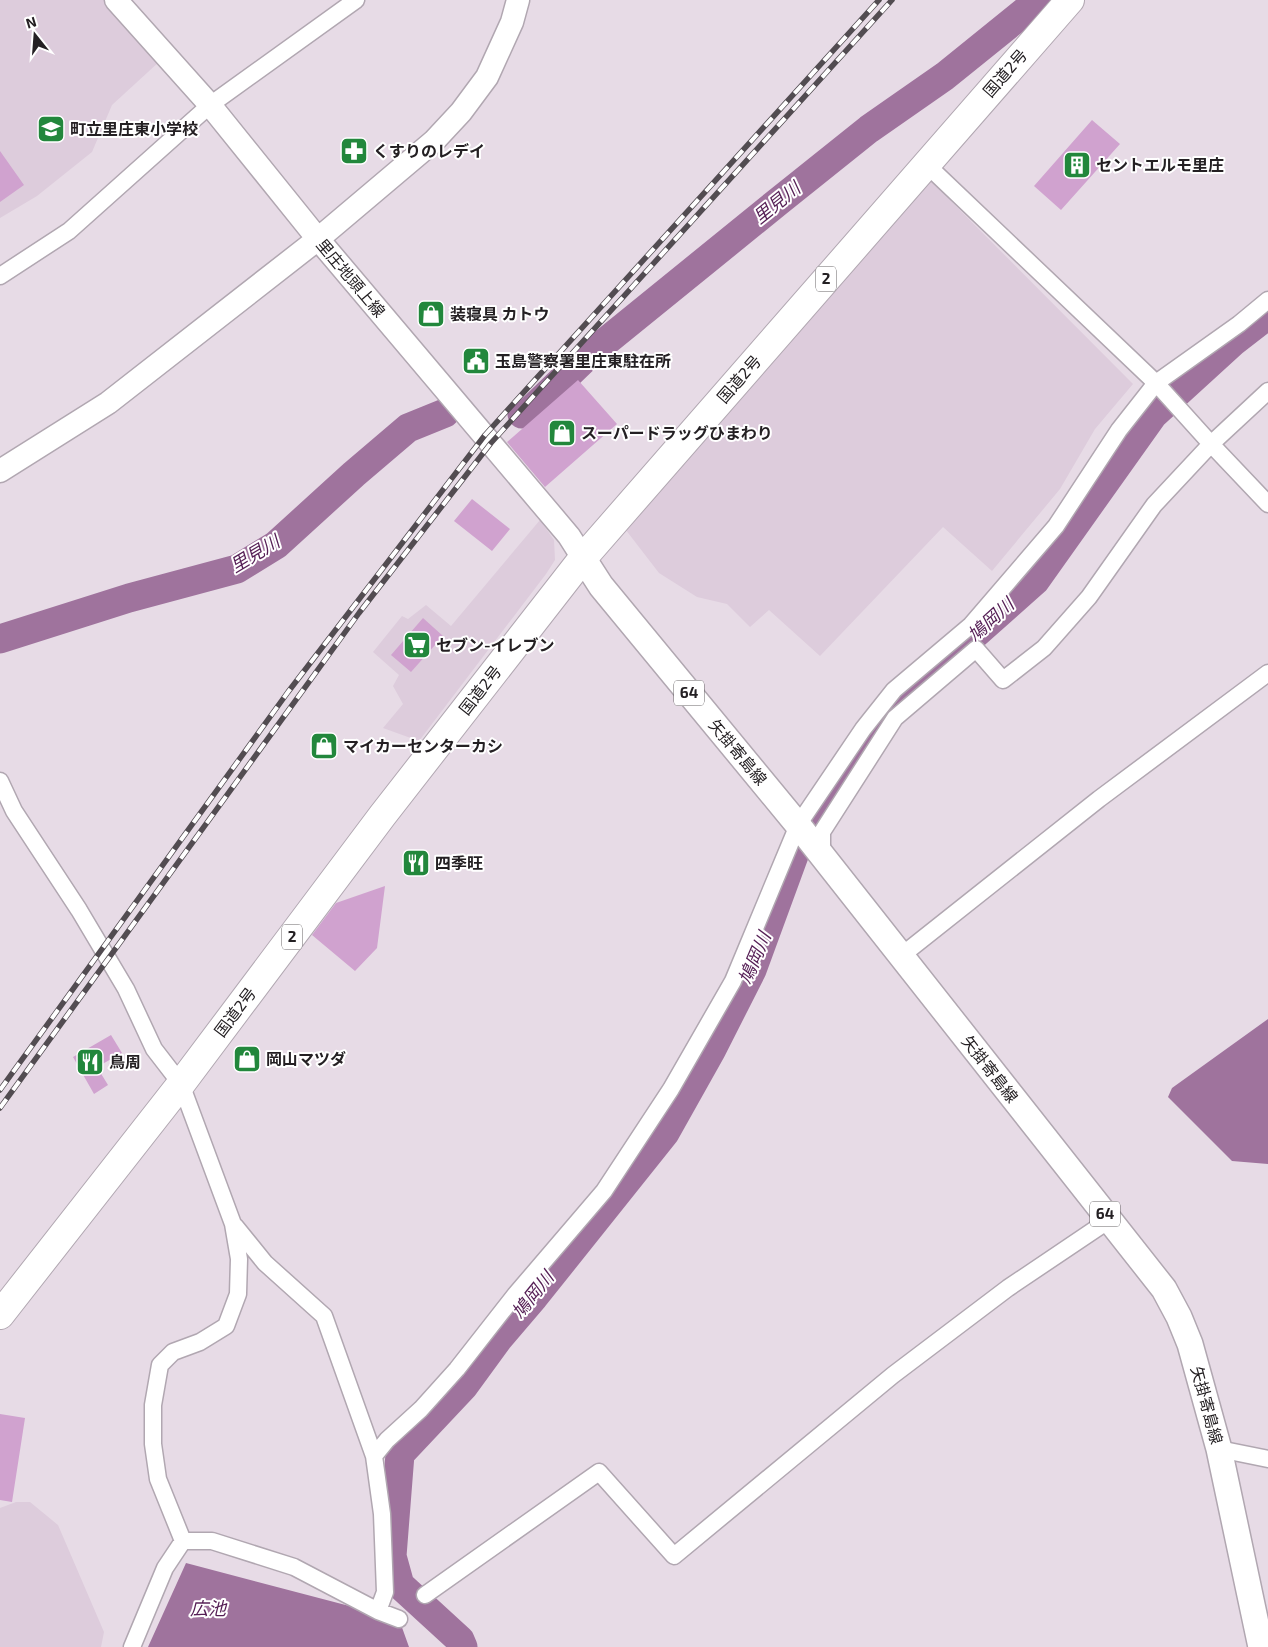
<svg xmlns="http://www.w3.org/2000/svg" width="1268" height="1647" viewBox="0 0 1268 1647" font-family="'Exo 2','Noto Sans JP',sans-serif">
	<rect width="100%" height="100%" fill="#e7dbe6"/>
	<!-- built -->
	<path fill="#ddccdc" d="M 0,0 L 105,0 L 160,61 L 112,105 L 92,152 L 37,196 L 0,218 Z
		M 928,178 L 1133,384 L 1095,429 L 1060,489 L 992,571 L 943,527 L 820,656 L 769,610 L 750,627 L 727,604 L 697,597 L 659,573 L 622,525 Z
		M 540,520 L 554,540 L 555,560 L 546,574 L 419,741 L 383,728 L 403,704 L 393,686 L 399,675 L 373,652 L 402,616 L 408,619 L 426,605 L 451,626 Z
		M 16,1502 L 30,1502 L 58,1525 L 104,1632 L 101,1647 L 0,1647 L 0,1508 Z"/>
	<!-- water -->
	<path fill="#9f739d" d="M 1268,1019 L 1268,1164 L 1232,1161 L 1168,1097 L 1172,1088 Z
		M 186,1563 L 399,1619 L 409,1647 L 148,1647 Z"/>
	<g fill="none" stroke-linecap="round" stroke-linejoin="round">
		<!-- river -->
		<path stroke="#9f739d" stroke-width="29" d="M 522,414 L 529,412 L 583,360 L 779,201 L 869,129 L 945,76 L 1039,0
			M 0,639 L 129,598 L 237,569 L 276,545 L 354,474 L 408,428 L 445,413
			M 463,1647 L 460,1640 L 400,1585 L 392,1556 L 400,1454 L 464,1386 L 499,1338 L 534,1297 L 665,1133 L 711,1051 L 752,970 L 796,850 L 892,708 L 1035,581 L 1153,415 L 1233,342 L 1268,315"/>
	</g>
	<!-- building -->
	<path fill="#d0a2cf" d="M 1092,120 L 1120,144 L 1061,210 L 1034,186 Z
		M 0,151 L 24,185 L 0,202 Z
		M 578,380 L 617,424 L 545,487 L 507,442 Z
		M 472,499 L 510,529 L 492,551 L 454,521 Z
		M 423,618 L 443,636 L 411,672 L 391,655 Z
		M 385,886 L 377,948 L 355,971 L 312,935 L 336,903 Z
		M 111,1035 L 122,1053 L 97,1067 L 108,1085 L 94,1094 L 73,1057 Z
		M 0,1414 L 25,1418 L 12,1502 L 0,1500 Z"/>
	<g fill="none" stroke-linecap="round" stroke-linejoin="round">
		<!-- street casing -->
		<g stroke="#b1a7b1" stroke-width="19">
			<path id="street" d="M 926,164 L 1156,383 L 1211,444 L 1268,504
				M 0,276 L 69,231 L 210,105 L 356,0
				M 0,781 L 14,811 L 79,910 L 126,989 L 154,1049 L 181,1084 L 233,1224 L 239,1259 L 238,1294 L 226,1326 L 200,1342 L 173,1352 L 160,1365 L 153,1405 L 153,1444 L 158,1479 L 183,1541
				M 822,856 L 822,832 L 895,718 L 976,649 L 1003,680 L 1044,648 L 1089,597 L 1154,505 L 1211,444 L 1268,391
				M 901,956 L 1099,799 L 1268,673
				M 235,1226 L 265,1263 L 324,1316 L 374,1456
				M 1219,1449 L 1268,1459
				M 425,1595 L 599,1472 L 674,1556 L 893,1375 L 1008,1288 L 1109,1220
				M 378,1611 L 385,1592 L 382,1514 L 374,1456 L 387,1440 L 421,1409 L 457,1369 L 515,1295 L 604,1191 L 671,1089 L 733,981 L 798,825 L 863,729 L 894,690 L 971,625 L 1056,526 L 1119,430 L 1156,383 L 1239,324 L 1268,300
				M 132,1647 L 165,1568 L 183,1541 L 212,1541 L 294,1567 L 378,1611 L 399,1619"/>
		</g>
		<!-- secondary casing -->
		<g stroke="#b1a7b1" stroke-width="25">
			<path id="secondary" d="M 116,0 L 210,105 L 318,239 L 569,536 L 583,558
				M 0,471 L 108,403 L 318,239 L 434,141 L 461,112 L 487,77 L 512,22 L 518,0"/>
		</g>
		<!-- primary casing -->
		<g stroke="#b1a7b1" stroke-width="28">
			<path id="primary" d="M 583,558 L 601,586 L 798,825 L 1164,1289 L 1179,1317 L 1190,1344 L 1219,1449 L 1261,1647"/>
		</g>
		<!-- highway casing -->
		<g stroke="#b1a7b1" stroke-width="30">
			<path id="highway" d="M 0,1315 L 181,1084 L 382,816 L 583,558 L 1070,0"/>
		</g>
		<!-- street -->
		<use href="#street" stroke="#fff" stroke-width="16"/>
		<!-- secondary -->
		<use href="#secondary" stroke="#fff" stroke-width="22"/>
		<!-- primary -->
		<use href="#primary" stroke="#fff" stroke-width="25"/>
		<!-- highway -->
		<use href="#highway" stroke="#fff" stroke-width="28"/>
		<!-- rail casing -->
		<g stroke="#524c51" stroke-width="5.5">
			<path id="rail" d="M 0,1090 L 288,692 L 485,435 L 879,0
				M 0,1108 L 359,613 L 491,443 L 892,0"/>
		</g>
		<!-- rail -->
		<use href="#rail" stroke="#fff" stroke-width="4" stroke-dasharray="11" stroke-linecap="butt"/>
	</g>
	<!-- icons -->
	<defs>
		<g id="school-square" transform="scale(1.4375)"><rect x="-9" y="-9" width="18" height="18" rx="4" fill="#22873c" stroke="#fff"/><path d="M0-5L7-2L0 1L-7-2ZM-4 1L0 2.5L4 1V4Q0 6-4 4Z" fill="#fff"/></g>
		<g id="pharmacy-square" transform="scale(1.4375)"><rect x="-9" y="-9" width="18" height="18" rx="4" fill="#22873c" stroke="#fff"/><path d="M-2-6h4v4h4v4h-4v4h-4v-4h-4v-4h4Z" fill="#fff"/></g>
		<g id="building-square" transform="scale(1.4375)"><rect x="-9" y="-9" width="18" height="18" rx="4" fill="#22873c" stroke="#fff"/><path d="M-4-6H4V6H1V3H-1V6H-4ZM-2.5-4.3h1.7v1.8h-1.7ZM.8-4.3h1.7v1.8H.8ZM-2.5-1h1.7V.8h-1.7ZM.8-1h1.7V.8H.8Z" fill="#fff"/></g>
		<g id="shop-square" transform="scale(1.4375)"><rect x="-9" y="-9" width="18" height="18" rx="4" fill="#22873c" stroke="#fff"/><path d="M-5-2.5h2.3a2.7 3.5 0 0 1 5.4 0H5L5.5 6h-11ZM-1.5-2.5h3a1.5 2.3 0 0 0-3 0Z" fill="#fff"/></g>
		<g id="civic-square" transform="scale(1.4375)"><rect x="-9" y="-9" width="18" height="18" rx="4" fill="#22873c" stroke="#fff"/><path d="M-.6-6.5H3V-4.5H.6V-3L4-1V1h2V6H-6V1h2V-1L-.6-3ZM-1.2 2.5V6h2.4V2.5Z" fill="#fff"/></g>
		<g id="supermarket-square" transform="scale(1.4375)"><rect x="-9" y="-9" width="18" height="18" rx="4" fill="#22873c" stroke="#fff"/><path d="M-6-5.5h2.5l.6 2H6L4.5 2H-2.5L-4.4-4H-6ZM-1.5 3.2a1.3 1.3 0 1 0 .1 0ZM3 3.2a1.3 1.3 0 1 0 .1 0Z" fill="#fff"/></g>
		<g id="restaurant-square" transform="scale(1.4375)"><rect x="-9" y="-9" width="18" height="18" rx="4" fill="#22873c" stroke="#fff"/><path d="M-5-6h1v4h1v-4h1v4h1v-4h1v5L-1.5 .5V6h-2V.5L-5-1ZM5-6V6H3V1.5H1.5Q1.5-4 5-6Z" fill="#fff"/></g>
	</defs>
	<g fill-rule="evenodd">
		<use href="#school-square" x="51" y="129"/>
		<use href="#pharmacy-square" x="354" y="151"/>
		<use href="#building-square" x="1077" y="165"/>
		<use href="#shop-square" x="431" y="314"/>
		<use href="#civic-square" x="476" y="361"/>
		<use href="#shop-square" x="562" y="433"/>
		<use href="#supermarket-square" x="417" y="645"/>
		<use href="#shop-square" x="324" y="746"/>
		<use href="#restaurant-square" x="416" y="863"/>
		<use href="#shop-square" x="247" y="1059"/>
		<use href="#restaurant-square" x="90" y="1062"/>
	</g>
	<g text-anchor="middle" stroke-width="4" stroke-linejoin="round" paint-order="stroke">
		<!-- shield labels -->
		<g fill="#fff" stroke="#666365" stroke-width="1">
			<rect x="816" y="266.5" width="20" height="25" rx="4"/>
			<rect x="674" y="680.5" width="30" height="25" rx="4"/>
			<rect x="282" y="924.5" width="20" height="25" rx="4"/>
			<rect x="1090" y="1201.5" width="30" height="25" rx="4"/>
		</g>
		<g font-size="15" font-weight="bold" fill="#242023">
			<text x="826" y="284">2</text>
			<text x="689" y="698">64</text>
			<text x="292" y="942">2</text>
			<text x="1105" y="1219">64</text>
		</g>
		<!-- street labels -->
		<g font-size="16" fill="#242023" stroke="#fff">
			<text transform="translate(1005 73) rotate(-49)" y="6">国道2号</text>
			<text transform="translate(351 278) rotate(50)" y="6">里庄地頭上線</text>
			<text transform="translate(739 379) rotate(-49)" y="6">国道2号</text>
			<text transform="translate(480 690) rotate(-52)" y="6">国道2号</text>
			<text transform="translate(738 752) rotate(50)" y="6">矢掛寄島線</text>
			<text transform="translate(235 1012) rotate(-53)" y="6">国道2号</text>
			<text transform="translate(990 1069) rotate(52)" y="6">矢掛寄島線</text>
			<text transform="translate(1207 1405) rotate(75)" y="6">矢掛寄島線</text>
		</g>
		<!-- poi labels -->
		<g font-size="16" font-weight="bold" fill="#242023" stroke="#fff" text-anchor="start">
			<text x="70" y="135">町立里庄東小学校</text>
			<text x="373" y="157">くすりのレデイ</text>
			<text x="1096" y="171">セントエルモ里庄</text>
			<text x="450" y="320">装寝具 カトウ</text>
			<text x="495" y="367">玉島警察署里庄東駐在所</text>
			<text x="581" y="439">スーパードラッグひまわり</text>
			<text x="436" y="651">セブン-イレブン</text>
			<text x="343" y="752">マイカーセンターカシ</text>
			<text x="435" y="869">四季旺</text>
			<text x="266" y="1065">岡山マツダ</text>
			<text x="109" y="1068">鳥周</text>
		</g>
		<!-- water labels -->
		<g font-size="18" font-style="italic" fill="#541d54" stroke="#fff">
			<text transform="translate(777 203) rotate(-39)" y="6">里見川</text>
			<text transform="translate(255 554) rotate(-31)" y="6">里見川</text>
			<text transform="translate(991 620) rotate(-42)" y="6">鳩岡川</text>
			<text transform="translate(755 958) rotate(-67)" y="6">鳩岡川</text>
			<text transform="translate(533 1295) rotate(-51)" y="6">鳩岡川</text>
			<text x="208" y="1615">広池</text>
		</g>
	</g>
	<!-- north arrow -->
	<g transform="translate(35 35) rotate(343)" stroke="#ffffff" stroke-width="4" paint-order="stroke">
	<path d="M0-4L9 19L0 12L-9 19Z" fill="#242023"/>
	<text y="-8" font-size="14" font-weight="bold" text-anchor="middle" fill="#242023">N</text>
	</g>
</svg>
